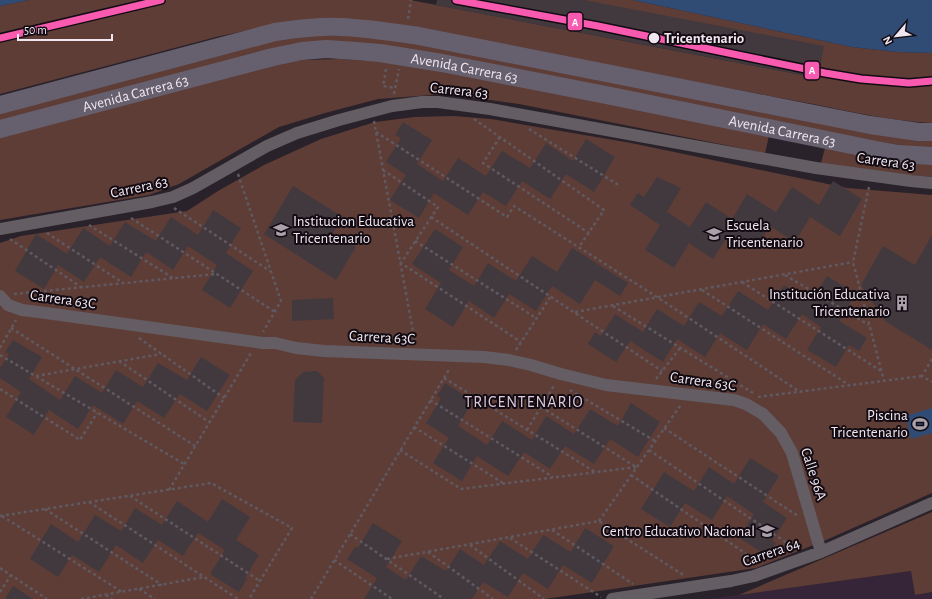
<svg xmlns="http://www.w3.org/2000/svg" width="932" height="599" viewBox="0 0 932 599" font-family="'Alegreya Sans',sans-serif">
	<rect width="100%" height="100%" fill="#2a222a"/>
	<!-- built -->
	<path fill="#362538" d="M 911,571 L 915,595 L 932,592 L 932,599 L 707,599 Z"/>
	<!-- green -->
	<path fill="#5e3d37" d="M 29,0 L 410,0 L 818,78 L 584,0 L 633,0 L 852,47 L 897,52 L 932,53 L 932,123 C 892,121 852,112 813,104 L 396,26 L 287,22 L 216,37 L 0,94 L 0,6 Z
		M 300,35 L 382,36 L 932,138 L 932,148 L 920,148 L 797,130 L 340,46 L 0,122 L 0,110 L 217,52 Z
		M 340,59 L 386,62 L 458,74 L 769,136 L 765,153 L 519,104 L 445,94 L 378,99 L 325,113 L 279,127 L 179,184 L 149,195 L 0,220 L 0,137 L 269,65 L 303,60 Z
		M 453,116 L 491,119 L 631,143 L 847,188 L 932,195 L 932,493 L 826,540 L 756,568 L 545,599 L 0,599 L 0,243 L 21,236 L 187,211 L 218,191 L 264,165 L 321,139 L 375,122 L 415,117 Z
		M 825,148 L 932,163 L 932,177 L 875,172 L 821,163 Z
		M 932,512 L 932,592 L 915,595 L 911,571 L 739,595 Z"/>
	<!-- water -->
	<path fill="#304c75" d="M 0,0 L 29,0 L 0,6 Z
		M 633,0 L 932,0 L 932,53 L 897,52 L 852,47 Z
		M 932,408 L 932,433 L 911,439 L 905,416 Z"/>
	<!-- building -->
	<path fill="#42393f" d="M 437,0 L 584,0 L 824,46 L 818,78 L 436,5 Z
		M 403,122 L 432,140 L 417,164 L 443,181 L 458,158 L 486,176 L 502,151 L 530,168 L 546,143 L 573,161 L 586,139 L 615,157 L 594,192 L 566,174 L 550,199 L 522,181 L 506,206 L 483,192 L 468,215 L 434,193 L 419,218 L 390,200 L 406,175 L 386,162 L 401,138 L 395,135 Z
		M 657,177 L 681,188 L 667,212 L 690,227 L 706,202 L 732,219 L 747,194 L 776,212 L 792,187 L 819,205 L 833,181 L 862,199 L 840,236 L 810,217 L 795,242 L 770,226 L 754,250 L 729,234 L 713,259 L 689,243 L 674,268 L 645,250 L 660,225 L 630,205 L 638,193 L 644,197 Z
		M 293,186 L 343,217 L 333,233 L 356,247 L 336,280 L 264,234 Z
		M 213,210 L 241,228 L 226,253 L 253,271 L 230,308 L 202,290 L 217,265 L 188,246 L 173,270 L 146,252 L 131,277 L 100,257 L 84,282 L 58,265 L 44,289 L 15,271 L 36,234 L 67,254 L 83,228 L 110,246 L 125,222 L 156,241 L 171,217 L 198,235 Z
		M 435,229 L 463,247 L 449,270 L 474,286 L 488,263 L 516,281 L 532,256 L 557,272 L 572,248 L 628,283 L 620,296 L 595,280 L 580,304 L 552,286 L 536,311 L 509,294 L 494,318 L 469,301 L 453,327 L 425,309 L 441,283 L 412,264 Z
		M 932,235 L 932,350 L 885,321 L 861,285 L 883,246 L 915,265 Z
		M 827,276 L 856,294 L 839,321 L 867,338 L 859,351 L 849,345 L 836,367 L 807,350 L 821,327 L 802,314 L 786,339 L 763,324 L 747,350 L 720,333 L 705,357 L 677,339 L 663,362 L 630,341 L 616,362 L 588,344 L 595,332 L 601,336 L 615,314 L 643,332 L 657,309 L 684,326 L 699,302 L 722,316 L 738,291 L 768,310 L 784,285 L 811,302 Z
		M 333,298 L 334,319 L 292,321 L 292,300 Z
		M 13,340 L 42,357 L 29,379 L 60,400 L 75,376 L 102,393 L 116,370 L 143,387 L 158,363 L 187,380 L 201,357 L 230,375 L 207,411 L 180,394 L 164,418 L 137,401 L 123,424 L 93,405 L 78,429 L 49,410 L 34,435 L 6,417 L 21,392 L 0,378 L 0,368 L 9,354 L 5,352 Z
		M 317,371 L 324,378 L 322,423 L 293,422 L 295,380 L 303,372 Z
		M 445,383 L 473,401 L 458,426 L 487,445 L 502,421 L 532,440 L 546,416 L 574,434 L 590,409 L 618,426 L 631,403 L 660,422 L 638,457 L 610,439 L 594,464 L 565,446 L 550,469 L 524,452 L 508,476 L 477,456 L 462,481 L 433,463 L 449,438 L 426,423 L 441,398 L 437,396 Z
		M 750,458 L 779,476 L 763,502 L 787,518 L 772,541 L 776,543 L 768,556 L 739,538 L 754,514 L 727,496 L 712,520 L 685,503 L 670,527 L 641,509 L 664,472 L 694,491 L 709,467 L 734,484 Z
		M 222,499 L 250,517 L 236,540 L 259,555 L 245,578 L 247,579 L 239,592 L 210,574 L 225,550 L 198,533 L 183,556 L 158,540 L 143,563 L 116,545 L 99,572 L 72,555 L 58,577 L 30,559 L 51,524 L 78,542 L 95,515 L 121,531 L 135,508 L 162,525 L 177,501 L 208,522 Z
		M 373,523 L 402,541 L 386,567 L 406,580 L 421,556 L 446,571 L 460,549 L 484,565 L 500,541 L 528,559 L 543,535 L 571,552 L 585,528 L 614,546 L 592,583 L 563,565 L 548,589 L 523,573 L 508,597 L 483,582 L 472,599 L 364,599 L 377,578 L 347,559 L 355,547 L 358,548 Z
		M 13,586 L 33,599 L 5,599 Z"/>
	<g fill="none" stroke-linecap="round" stroke-linejoin="round">
		<!-- path -->
		<path stroke="#605960" stroke-width="2.5" stroke-dasharray="3 3" stroke-linecap="butt" d="M 408,19 L 411,0
			M 386,69 L 383,86 L 395,88
			M 394,94 L 399,69
			M 474,119 L 604,210 L 579,247
			M 374,121 L 415,342
			M 529,129 L 620,186
			M 376,132 L 507,217 L 514,206 L 657,297 L 800,392
			M 500,137 L 483,163 L 589,233
			M 383,170 L 438,207 L 401,263 L 521,342
			M 238,174 L 281,301 L 263,332
			M 869,187 L 853,262 L 884,381
			M 174,208 L 270,271
			M 431,217 L 662,371
			M 131,218 L 275,312
			M 89,225 L 173,278
			M 47,233 L 123,283
			M 10,239 L 81,287
			M 415,241 L 536,318
			M 785,275 L 869,325
			M 742,282 L 881,371
			M 702,290 L 849,385
			M 14,294 L 216,274
			M 613,306 L 753,393
			M 575,312 L 853,262
			M 11,328 L 195,446
			M 139,338 L 224,398
			M 0,348 L 16,320
			M 516,350 L 551,296
			M 0,355 L 184,464
			M 932,359 L 922,376 L 932,382
			M 119,361 L 209,422
			M 36,376 L 161,354
			M 444,378 L 595,472
			M 656,379 L 680,348
			M 0,389 L 80,440 L 97,413
			M 570,390 L 655,441
			M 758,397 L 922,376
			M 430,400 L 553,477
			M 541,407 L 636,467
			M 414,427 L 503,483
			M 664,428 L 798,516
			M 527,430 L 555,384
			M 400,450 L 461,489 L 637,467
			M 649,450 L 796,549
			M 631,475 L 758,562
			M 169,490 L 251,353
			M 130,496 L 260,581
			M 89,502 L 238,599
			M 45,509 L 162,585
			M 0,516 L 211,483 L 292,528 L 249,599
			M 2,516 L 122,592
			M 599,521 L 680,406
			M 552,530 L 633,584
			M 350,534 L 444,599
			M 510,538 L 601,597
			M 470,545 L 544,599
			M 428,552 L 493,599
			M 387,559 L 599,521 L 685,576
			M 334,560 L 392,599
			M 0,568 L 47,599
			M 139,589 L 155,599
			M 0,592 L 11,575
			M 106,595 L 112,599
			M 81,599 L 204,577
			M 311,599 L 450,368"/>
		<!-- minor -->
		<path stroke="#645e64" stroke-width="12" d="M 0,229 L 152,202 L 173,197 L 193,188 L 267,146 L 297,133 L 339,120 L 392,106 L 422,102 L 438,102 L 490,109 L 816,168 L 911,181 L 932,183
			M 0,296 L 8,305 L 22,310 L 46,313 L 263,343 L 275,343 L 296,348 L 324,351 L 484,357 L 509,360 L 531,365 L 561,374 L 606,385 L 734,400 L 746,404 L 763,414 L 781,433 L 792,453 L 821,552
			M 612,599 L 731,581 L 754,576 L 821,552 L 932,503"/>
		<!-- highway -->
		<g stroke="#66606e" stroke-width="18">
			<path d="M 0,105 L 275,32 C 296,29 318,26 340,27 C 366,28 392,32 419,36 L 870,125 L 919,132 L 932,132"/>
			<path id="s1" d="M 0,129 L 273,57 L 302,51 L 326,49 L 356,51 L 380,53 L 442,63 L 606,95 L 876,150 L 899,154 L 932,156"/>
		</g>
		<!-- metro-1 casing -->
		<g stroke="#120b12" stroke-width="10">
			<path id="metro-1" d="M 456,0 L 598,26 L 825,73 L 861,79 L 909,83 L 932,81
				M 0,38 L 161,0"/>
		</g>
		<!-- metro-1 -->
		<use href="#metro-1" stroke="#f75aaf" stroke-width="7"/>
	</g>
	<!-- icons -->
	<defs>
		<g id="school-bare" transform="scale(1.2)"><path d="M0-5L7-2L0 1L-7-2ZM-4 1L0 2.5L4 1V4Q0 6-4 4Z" fill="#aba1ab" stroke="#120b12" stroke-width="2.5" paint-order="stroke"/></g>
		<g id="building-bare" transform="scale(1.2)"><path d="M-4-6H4V6H1V3H-1V6H-4ZM-2.5-4.3h1.7v1.8h-1.7ZM.8-4.3h1.7v1.8H.8ZM-2.5-1h1.7V.8h-1.7ZM.8-1h1.7V.8H.8Z" fill="#aba1ab" stroke="#120b12" stroke-width="2.5" paint-order="stroke"/></g>
		<g id="stadium-bare" transform="scale(1.2)"><path d="M0-5a6.5 5 0 1 0 0 10a6.5 5 0 1 0 0-10ZM-3.5-1.8h7v3.6h-7Z" fill="#aba1ab" stroke="#120b12" stroke-width="2.5" paint-order="stroke"/></g>
	</defs>
	<g fill-rule="evenodd">
		<use href="#school-bare" x="281" y="230"/>
		<use href="#school-bare" x="714" y="234"/>
		<use href="#building-bare" x="902" y="303"/>
		<use href="#stadium-bare" x="920" y="424"/>
		<use href="#school-bare" x="767" y="531"/>
	</g>
	<!-- markers -->
	<circle fill="#f0e6f0" stroke="#120b12" stroke-width="1.5" cx="654" cy="38" r="6"/>
	<g text-anchor="middle" stroke-width="4" stroke-linejoin="round" paint-order="stroke">
		<!-- stop labels -->
		<g font-size="15" font-weight="bold" fill="#f0e6f0" stroke="#120b12" text-anchor="start">
			<text x="664" y="43">Tricentenario</text>
		</g>
		<!-- street labels -->
		<g font-size="15" fill="#f0e6f0" stroke="#120b12">
			<text dy="5" stroke="none"><textPath href="#s1" startOffset="476">Avenida Carrera 63</textPath></text>
			<text transform="translate(459 90) rotate(6)" y="5">Carrera 63</text>
			<text dy="5" stroke="none"><textPath href="#s1" startOffset="140">Avenida Carrera 63</textPath></text>
			<text dy="5" stroke="none"><textPath href="#s1" startOffset="800">Avenida Carrera 63</textPath></text>
			<text transform="translate(886 161) rotate(8)" y="5">Carrera 63</text>
			<text transform="translate(139 187) rotate(-12)" y="5">Carrera 63</text>
			<text transform="translate(63 299) rotate(8)" y="5">Carrera 63C</text>
			<text transform="translate(382 337) rotate(3)" y="5">Carrera 63C</text>
			<text transform="translate(703 381) rotate(8)" y="5">Carrera 63C</text>
			<text transform="translate(814 474) rotate(72)" y="5">Calle 96A</text>
			<text transform="translate(771 552) rotate(-19)" y="5">Carrera 64</text>
		</g>
		<!-- poi labels -->
		<g font-size="15" fill="#f0e6f0" stroke="#120b12" text-anchor="end">
			<text x="293" y="226" text-anchor="start">Institucion Educativa<tspan x="293" dy="17">Tricentenario</tspan></text>
			<text x="726" y="230" text-anchor="start">Escuela<tspan x="726" dy="17">Tricentenario</tspan></text>
			<text x="890" y="299">Institución Educativa<tspan x="890" dy="17">Tricentenario</tspan></text>
			<text x="908" y="420">Piscina<tspan x="908" dy="17">Tricentenario</tspan></text>
			<text x="755" y="536">Centro Educativo Nacional</text>
		</g>
		<!-- neighbourhood labels -->
		<g font-size="16" letter-spacing="1" fill="#decadf" stroke="#120b12">
			<text x="524" y="407">TRICENTENARIO</text>
		</g>
	</g>
	<g stroke="#120b12" stroke-width="1.5">
		<rect x="567" y="12" width="16" height="19" rx="4" fill="#f75aaf"/>
		<rect x="804" y="61" width="16" height="19" rx="4" fill="#f75aaf"/>
	</g>
	<g font-size="11" text-anchor="middle" font-weight="bold" fill="#fff">
		<text x="575" y="26">A</text>
		<text x="812" y="74">A</text>
	</g>
	<!-- north arrow -->
	<g transform="translate(896 36) rotate(242)" stroke="#120b12" stroke-width="3" paint-order="stroke">
	<path d="M0-3L7 15L0 10L-7 15Z" fill="#f0e6f0"/>
	<text y="-6" font-size="11" font-weight="bold" text-anchor="middle" fill="#f0e6f0">N</text>
	</g>
	<!-- scale -->
	<path d="M18 34v6h94v-6" fill="none" stroke="#f0e6f0" stroke-width="2"/>
	<text x="24" y="34" font-size="12" fill="#f0e6f0" stroke="#120b12" stroke-width="3" paint-order="stroke">50 m</text>
</svg>
